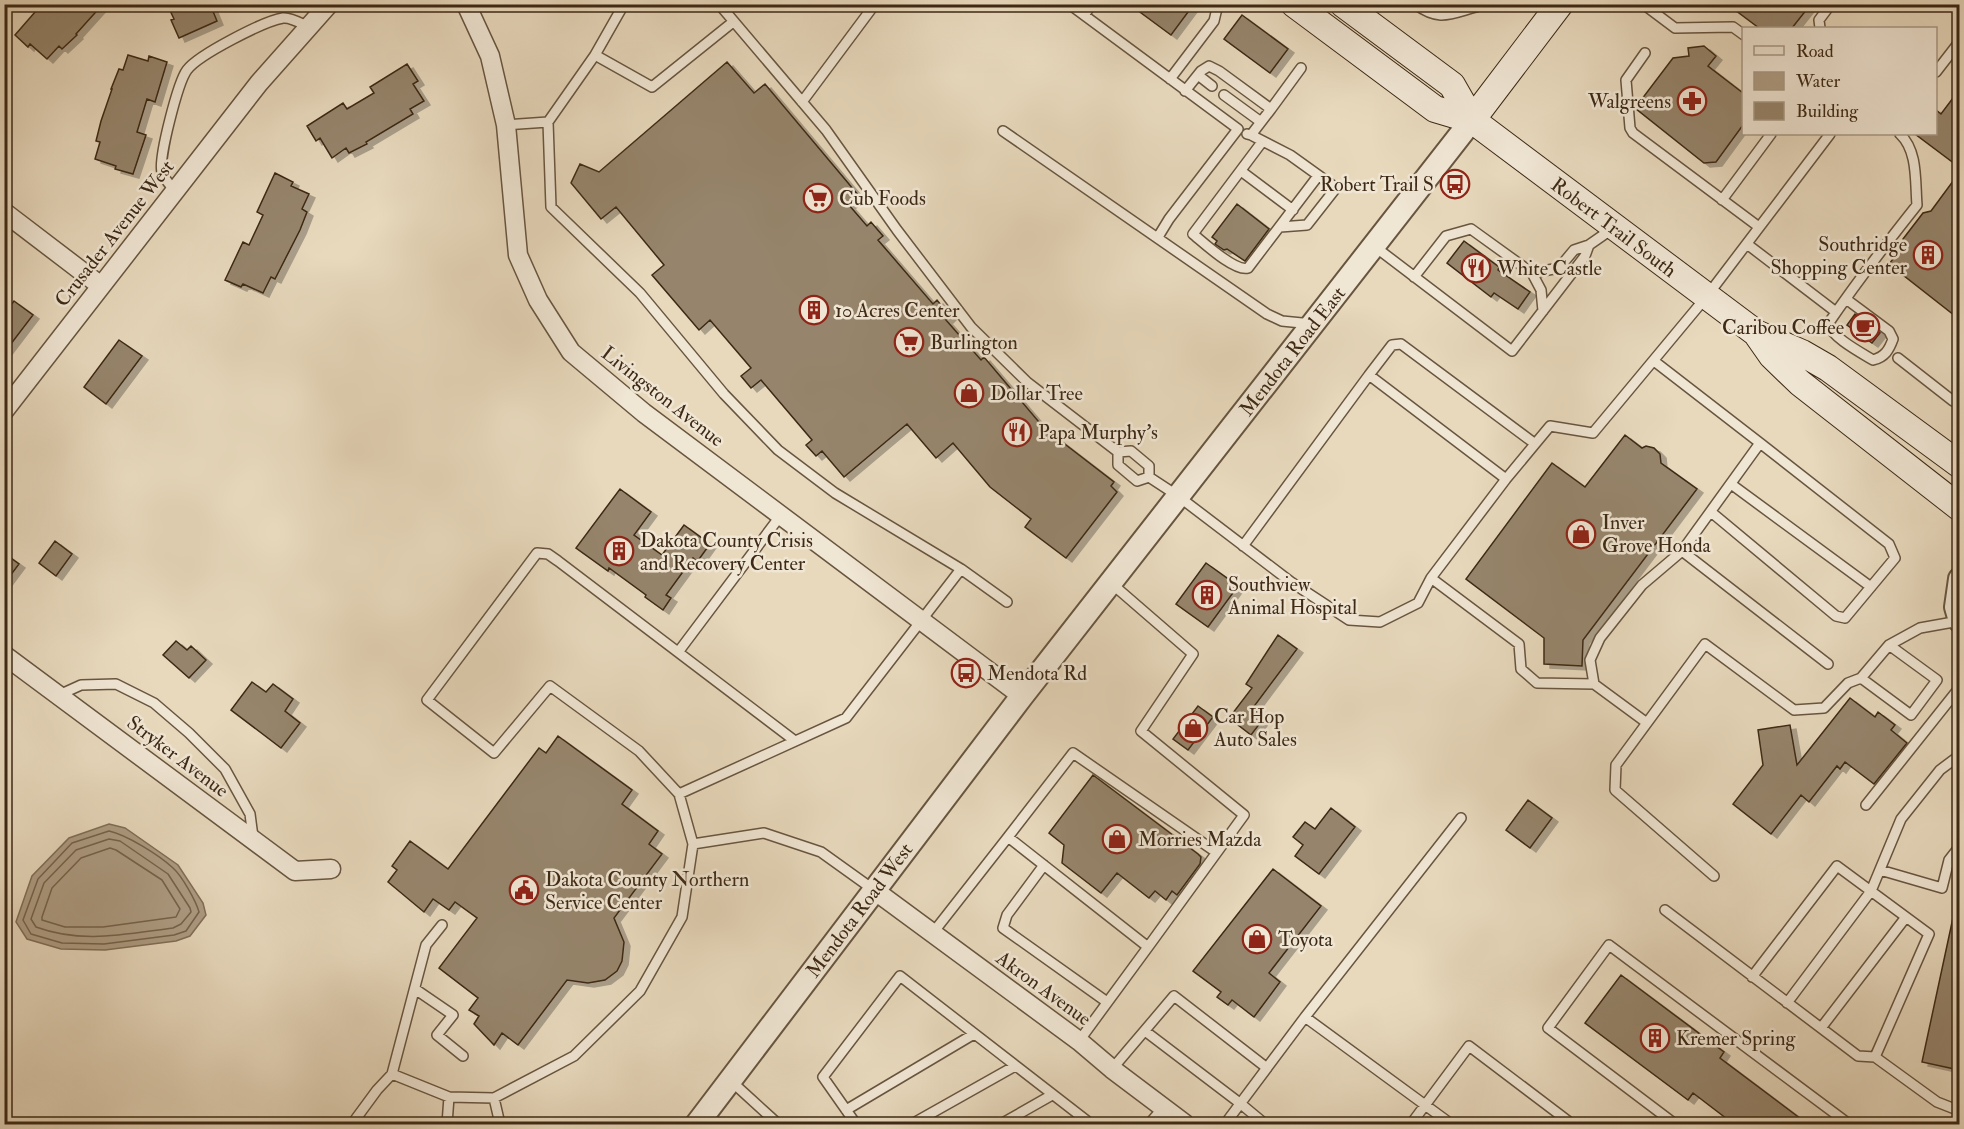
<svg xmlns="http://www.w3.org/2000/svg" width="1964" height="1129" viewBox="0 0 1964 1129" font-family="'IM FELL Double Pica',serif">
	<defs>
		<filter id="shadow"><feDropShadow dx="6" dy="4" stdDeviation="0" flood-color="#0004"/></filter>
	</defs>
	<rect width="100%" height="100%" fill="#e8d9bd"/>
	<filter id="stains"><feTurbulence type="fractalNoise" baseFrequency=".00333" numOctaves="4"/><feColorMatrix values="0 0 0 0 .2 0 0 0 0 .09 0 0 0 0 .02 0 0 0 .5 -.17"/></filter>
	<radialGradient id="worn" r=".72"><stop offset=".6" stop-color="#630" stop-opacity="0"/><stop offset="1" stop-color="#630" stop-opacity=".3"/></radialGradient>
	<!-- water -->
	<path fill="#ae9d84" stroke="#816f58" stroke-width="1.5" d="M 109,824 L 125,828 L 178,865 L 203,903 L 206,915 L 190,936 L 176,941 L 105,950 L 61,949 L 27,939 L 16,922 L 32,876 L 69,838 Z"/>
	<g fill="none" stroke-linecap="round" stroke-linejoin="round">
		<!-- shore -->
		<path stroke="#76634c" stroke-width="1.5" d="M 109,831 C 127,835 159,855 173,868 C 182,876 196,901 199,912 L 186,931 L 174,935 L 104,944 L 62,943 L 31,934 L 23,920 L 38,879 L 72,843 Z
			M 109,839 L 120,841 L 168,874 L 190,908 L 191,912 L 181,924 L 173,928 C 125,934 82,944 36,927 L 31,919 L 44,883 L 76,850 Z
			M 110,848 L 116,850 L 162,880 L 180,909 L 176,917 L 103,927 L 65,927 L 42,920 L 42,917 L 52,888 L 81,858 Z"/>
	</g>
	<!-- building -->
	<path fill="#96856c" stroke="#3d2915" stroke-width="1.5" filter="url(#shadow)" d="M 42,4 L 103,4 L 76,34 L 77,35 L 62,49 L 59,46 L 47,59 L 30,44 L 28,47 L 15,35 Z
		M 167,4 L 210,4 L 217,21 L 179,38 L 171,20 L 174,19 Z
		M 1129,4 L 1194,4 L 1171,35 Z
		M 1727,4 L 1811,4 L 1792,28 L 1759,28 Z
		M 1242,15 L 1288,49 L 1270,73 L 1224,39 Z
		M 1704,46 L 1716,56 L 1708,66 L 1743,93 L 1743,125 L 1716,162 L 1704,163 L 1635,108 L 1673,58 L 1689,56 L 1688,48 Z
		M 128,55 L 148,61 L 149,56 L 167,62 L 155,102 L 147,99 L 137,132 L 146,135 L 133,174 L 115,169 L 116,166 L 95,159 L 100,142 L 96,141 L 101,121 L 112,89 L 111,89 L 119,69 L 123,70 Z
		M 727,62 L 754,93 L 765,84 L 859,196 L 849,205 L 867,226 L 871,222 L 883,236 L 878,240 L 933,304 L 937,300 L 950,316 L 946,320 L 981,360 L 984,357 L 1044,428 L 1114,482 L 1111,486 L 1117,492 L 1066,558 L 1025,527 L 1031,519 L 990,487 L 953,443 L 936,458 L 907,424 L 844,477 L 822,451 L 816,456 L 806,445 L 812,440 L 761,380 L 751,388 L 741,376 L 751,368 L 710,320 L 699,330 L 652,275 L 664,265 L 616,207 L 601,219 L 571,183 L 580,164 L 599,172 Z
		M 407,64 L 418,81 L 413,84 L 424,101 L 410,109 L 413,114 L 366,142 L 367,144 L 349,153 L 346,148 L 332,158 L 320,138 L 316,141 L 307,126 L 343,103 L 347,109 L 374,93 L 370,87 Z
		M 1959,90 L 1959,167 L 1915,134 L 1935,134 L 1935,109 L 1941,114 Z
		M 275,173 L 293,182 L 291,186 L 309,194 L 302,209 L 307,212 L 300,230 L 275,279 L 271,277 L 263,293 L 243,284 L 241,287 L 225,280 L 243,242 L 249,245 L 263,215 L 257,212 Z
		M 1959,173 L 1959,319 L 1889,264 L 1904,245 L 1903,239 L 1923,213 L 1931,211 Z
		M 1237,204 L 1269,229 L 1245,261 L 1227,249 L 1224,250 L 1215,244 L 1217,241 L 1212,237 Z
		M 1464,241 L 1499,267 L 1498,270 L 1530,292 L 1518,309 L 1494,293 L 1491,297 L 1447,263 Z
		M 14,301 L 33,315 L 4,353 L 4,314 Z
		M 1855,314 L 1880,333 L 1872,343 L 1847,325 Z
		M 119,340 L 142,356 L 106,404 L 84,387 Z
		M 1625,435 L 1642,448 L 1646,446 L 1654,448 L 1660,454 L 1661,463 L 1697,489 L 1583,640 L 1582,666 L 1544,664 L 1544,638 L 1466,579 L 1552,463 L 1585,487 Z
		M 620,489 L 651,512 L 634,535 L 662,555 L 684,525 L 710,544 L 697,562 L 693,558 L 666,595 L 671,598 L 663,610 L 645,597 L 646,595 L 609,568 L 608,571 L 576,548 Z
		M 55,541 L 72,554 L 56,576 L 39,563 Z
		M 4,553 L 19,564 L 4,584 Z
		M 1206,563 L 1238,586 L 1208,627 L 1176,604 Z
		M 1278,635 L 1297,649 L 1252,709 L 1264,718 L 1251,735 L 1229,718 L 1252,688 L 1246,684 Z
		M 176,641 L 187,650 L 191,646 L 206,660 L 189,678 L 163,655 Z
		M 252,682 L 266,692 L 273,684 L 293,699 L 285,711 L 300,723 L 281,748 L 231,710 Z
		M 1850,698 L 1875,717 L 1878,712 L 1895,725 L 1891,730 L 1907,743 L 1874,784 L 1845,762 L 1840,769 L 1837,766 L 1809,802 L 1801,795 L 1771,834 L 1733,804 L 1763,765 L 1758,730 L 1790,725 L 1797,765 Z
		M 1198,706 L 1213,717 L 1188,750 L 1173,739 Z
		M 558,736 L 632,790 L 622,804 L 658,831 L 649,844 L 662,854 L 614,918 L 624,942 L 622,961 L 617,971 L 605,980 L 588,983 L 567,980 L 518,1045 L 502,1033 L 494,1045 L 474,1024 L 479,1016 L 469,1010 L 478,998 L 439,968 L 477,918 L 455,902 L 449,910 L 433,899 L 424,912 L 388,882 L 397,870 L 392,866 L 410,841 L 448,869 L 539,748 L 546,753 Z
		M 1093,775 L 1198,854 L 1201,857 L 1200,864 L 1177,895 L 1172,891 L 1166,900 L 1155,891 L 1149,898 L 1117,873 L 1101,893 L 1062,863 L 1064,845 L 1049,833 Z
		M 1528,800 L 1552,818 L 1530,848 L 1506,830 Z
		M 1331,808 L 1355,827 L 1319,874 L 1295,856 L 1303,845 L 1293,837 L 1305,822 L 1315,829 Z
		M 1273,869 L 1321,906 L 1269,973 L 1280,982 L 1254,1017 L 1232,1000 L 1228,1005 L 1217,997 L 1221,992 L 1193,971 Z
		M 1954,913 L 1959,913 L 1959,1070 L 1922,1062 Z
		M 1621,975 L 1724,1052 L 1720,1058 L 1809,1125 L 1735,1125 L 1693,1093 L 1688,1100 L 1585,1023 Z"/>
	<g fill="none" stroke-linecap="round" stroke-linejoin="round">
		<!-- service casing -->
		<g stroke="#68553f" stroke-width="12">
			<path id="service" d="M 719,4 L 826,130 L 897,230 L 971,327 L 1027,382 L 1118,452 L 1131,451 L 1149,466 L 1149,477
				M 1069,4 L 1238,129 L 1169,219 L 1158,237
				M 1415,4 C 1439,22 1450,14 1476,7 L 1481,4
				M 1643,4 L 1675,28 L 1733,27 L 1744,35
				M 1084,15 L 1092,4
				M 1820,28 L 1819,20 L 1831,4
				M 1645,53 L 1626,80 L 1630,128 L 1633,133 L 1759,227
				M 595,55 L 652,87 L 733,22
				M 1936,72 L 1960,41
				M 1198,75 L 1212,86
				M 1170,79 L 1214,21 L 1218,4
				M 1185,91 L 1201,71 L 1209,66 L 1219,71 L 1271,109 L 1301,68
				M 1224,95 L 1261,122
				M 802,102 L 875,4
				M 548,122 L 551,207 L 640,293 L 724,394 L 778,450 L 835,493 L 961,569 L 846,718 L 679,794 L 693,844
				M 506,125 L 548,122 L 595,55 L 624,4
				M 1003,131 L 1267,314 L 1282,321 L 1312,324
				M 1247,134 L 1251,135 L 1271,109
				M 1251,135 L 1290,155 L 1336,188 L 1307,225 L 1280,227
				M 1262,142 L 1193,234 C 1204,243 1235,272 1248,268 L 1318,176
				M 1241,171 L 1293,210
				M 175,191 C 171,186 164,179 162,172 C 158,159 178,82 187,70 C 198,55 264,21 283,18 C 291,17 302,24 309,27
				M 1722,200 L 1771,134
				M 1747,244 L 1836,312
				M 1374,246 L 1512,351 L 1585,256 L 1589,245
				M 1532,273 L 1559,268 L 1574,250 L 1589,245 L 1612,229
				M 1414,277 L 1446,236 L 1471,229 L 1532,273 L 1541,290 L 1543,311
				M 1846,299 L 1889,331 L 1893,339 C 1889,350 1885,357 1873,360 C 1860,352 1833,338 1828,324 C 1856,283 1886,244 1917,205 C 1915,181 1918,151 1900,134
				M 1898,358 L 1953,401 L 1960,397
				M 1369,375 L 1392,345 L 1401,344 L 1534,443
				M 1118,452 L 1118,465 L 1137,481 L 1149,477
				M 1149,477 L 1178,496 L 1291,582 L 1349,620 L 1380,622 L 1418,603 L 1431,578
				M 1731,484 L 1871,587
				M 1711,512 L 1836,616 L 1845,618 L 1895,558 L 1889,544 L 1760,443
				M 1243,546 L 1369,375 L 1506,479
				M 1682,551 L 1828,664
				M 961,569 L 1007,602
				M 1111,583 L 1193,654 L 1141,731 L 1244,815 L 1148,947
				M 679,651 L 781,515
				M 1861,678 L 1911,715 L 1937,680 L 1889,645
				M 1594,684 L 1590,660 L 1600,638 L 1642,585 L 1682,551 L 1760,443 L 1654,361
				M 59,695 L 81,685 L 116,684 L 154,703 L 189,733 L 225,769 L 250,814 L 253,837
				M 1647,723 L 1594,684 L 1537,683 L 1521,669 L 1519,644 L 1431,578 L 1506,479 L 1550,426 L 1593,433 L 1707,296 L 1830,134
				M 679,794 L 639,751 L 550,686 L 494,753 L 427,700 L 537,553 L 548,554 L 558,561 L 795,741
				M 1866,805 L 1960,687
				M 1008,837 L 1073,753 L 1216,852
				M 1044,865 L 1007,915 L 1003,928 L 1107,1002
				M 1880,870 L 1942,888 L 1949,860 L 1960,846
				M 1714,876 L 1615,790 L 1616,765 L 1705,644 L 1794,710 L 1824,708 L 1848,683 L 1861,678 L 1889,645 L 1920,628 L 1959,621
				M 1665,910 L 1858,1056 L 1875,1057 L 1937,1102 L 1960,1111
				M 932,934 L 1008,837 L 1148,947 L 1079,1041
				M 1752,977 L 1837,866 L 1929,934 L 1875,1057
				M 415,989 L 453,1015 L 437,1035 L 463,1056
				M 1787,1003 L 1871,891 L 1901,819 L 1940,770 L 1960,755
				M 1305,1017 L 1461,818
				M 1821,1028 L 1906,917
				M 1145,1031 L 1241,1104 L 1265,1124
				M 1112,1069 L 1174,996 L 1267,1068
				M 392,1074 L 426,945 L 442,925
				M 731,1081 L 776,1122 L 775,1124
				M 846,1110 L 974,1034
				M 352,1124 L 377,1090 L 392,1074 L 449,1097 L 494,1098
				M 447,1124 L 449,1097
				M 500,1124 L 494,1098 L 574,1056 L 640,991 L 682,917 L 693,844 L 764,833 L 821,852 L 874,890
				M 856,1124 L 823,1077 L 900,976 L 1091,1124
				M 912,1124 L 1015,1066
				M 1001,1124 L 1052,1095
				M 1149,1124 L 1163,1108
				M 1225,1124 L 1305,1017 L 1451,1124
				M 1411,1124 L 1469,1046 L 1572,1124
				M 1675,1124 L 1548,1028 L 1609,945 L 1849,1124"/>
		</g>
		<!-- minor casing -->
		<g stroke="#68553f" stroke-width="21">
			<path id="minor" d="M 466,4 L 490,56 L 506,125 L 518,255 L 538,300 L 571,352 L 644,413 L 1022,696
				M 4,212 L 101,286
				M 4,411 L 259,83 L 329,4
				M 4,655 L 295,871 L 331,869
				M 874,890 L 1079,1041 L 1112,1069 L 1185,1124"/>
		</g>
		<!-- tertiary casing -->
		<g stroke="#68553f" stroke-width="26">
			<path id="tertiary" d="M 1960,579 L 1956,607 L 1960,621
				M 697,1124 L 1022,696 L 1472,120"/>
		</g>
		<!-- secondary casing -->
		<g stroke="#3d2915" stroke-width="28">
			<path id="secondary" d="M 1294,4 L 1435,109 L 1472,120 L 1756,333 L 1802,353 L 1828,368 L 1960,465
				M 1343,4 L 1452,85 L 1472,120
				M 1472,120 L 1560,4
				M 1758,336 L 1772,356 L 1800,383 L 1960,508"/>
		</g>
		<!-- service -->
		<use href="#service" stroke="#f0e6d4" stroke-width="9"/>
		<!-- minor -->
		<use href="#minor" stroke="#f0e6d4" stroke-width="18"/>
		<!-- tertiary -->
		<use href="#tertiary" stroke="#f0e6d4" stroke-width="22"/>
		<!-- secondary -->
		<use href="#secondary" stroke="#f0e6d4" stroke-width="26"/>
	</g>
	<!-- icons -->
	<defs>
		<g id="pharmacy-ring" transform="scale(1.5)"><circle r="9.5" fill="#f0e6d4" stroke="#8f2418" stroke-width="1.5"/><path d="M-2-6h4v4h4v4h-4v4h-4v-4h-4v-4h4Z" fill="#8f2418"/></g>
		<g id="bus-ring" transform="scale(1.5)"><circle r="9.5" fill="#f0e6d4" stroke="#8f2418" stroke-width="1.5"/><path d="M-5-6H5V4H4V6H2V4H-2V6H-4V4H-5ZM-3.5-4V0h7V-4ZM-3.5 1.2v1.5H-2V1.2ZM2 1.2v1.5H3.5V1.2Z" fill="#8f2418"/></g>
		<g id="supermarket-ring" transform="scale(1.5)"><circle r="9.5" fill="#f0e6d4" stroke="#8f2418" stroke-width="1.5"/><path d="M-6-5.5h2.5l.6 2H6L4.5 2H-2.5L-4.4-4H-6ZM-1.5 3.2a1.3 1.3 0 1 0 .1 0ZM3 3.2a1.3 1.3 0 1 0 .1 0Z" fill="#8f2418"/></g>
		<g id="building-ring" transform="scale(1.5)"><circle r="9.5" fill="#f0e6d4" stroke="#8f2418" stroke-width="1.5"/><path d="M-4-6H4V6H1V3H-1V6H-4ZM-2.5-4.3h1.7v1.8h-1.7ZM.8-4.3h1.7v1.8H.8ZM-2.5-1h1.7V.8h-1.7ZM.8-1h1.7V.8H.8Z" fill="#8f2418"/></g>
		<g id="restaurant-ring" transform="scale(1.5)"><circle r="9.5" fill="#f0e6d4" stroke="#8f2418" stroke-width="1.5"/><path d="M-5-6h1v4h1v-4h1v4h1v-4h1v5L-1.5 .5V6h-2V.5L-5-1ZM5-6V6H3V1.5H1.5Q1.5-4 5-6Z" fill="#8f2418"/></g>
		<g id="cafe-ring" transform="scale(1.5)"><circle r="9.5" fill="#f0e6d4" stroke="#8f2418" stroke-width="1.5"/><path d="M-5.5-4.5H6V0H3Q3 3.5 0 3.5H-2.5Q-5.5 3.5-5.5 0ZM3-3.2v2h1.7v-2ZM-6 4.5H4V6H-6Z" fill="#8f2418"/></g>
		<g id="shop-ring" transform="scale(1.5)"><circle r="9.5" fill="#f0e6d4" stroke="#8f2418" stroke-width="1.5"/><path d="M-5-2.5h2.3a2.7 3.5 0 0 1 5.4 0H5L5.5 6h-11ZM-1.5-2.5h3a1.5 2.3 0 0 0-3 0Z" fill="#8f2418"/></g>
		<g id="civic-ring" transform="scale(1.5)"><circle r="9.5" fill="#f0e6d4" stroke="#8f2418" stroke-width="1.5"/><path d="M-.6-6.5H3V-4.5H.6V-3L4-1V1h2V6H-6V1h2V-1L-.6-3ZM-1.2 2.5V6h2.4V2.5Z" fill="#8f2418"/></g>
	</defs>
	<g fill-rule="evenodd">
		<use href="#pharmacy-ring" x="1692" y="101"/>
		<use href="#bus-ring" x="1455" y="184"/>
		<use href="#supermarket-ring" x="818" y="198"/>
		<use href="#building-ring" x="1928" y="255"/>
		<use href="#restaurant-ring" x="1476" y="268"/>
		<use href="#building-ring" x="814" y="310"/>
		<use href="#cafe-ring" x="1865" y="327"/>
		<use href="#supermarket-ring" x="909" y="342"/>
		<use href="#shop-ring" x="969" y="393"/>
		<use href="#restaurant-ring" x="1017" y="432"/>
		<use href="#shop-ring" x="1581" y="534"/>
		<use href="#building-ring" x="619" y="551"/>
		<use href="#building-ring" x="1207" y="595"/>
		<use href="#bus-ring" x="966" y="673"/>
		<use href="#shop-ring" x="1193" y="728"/>
		<use href="#shop-ring" x="1117" y="839"/>
		<use href="#civic-ring" x="524" y="890"/>
		<use href="#shop-ring" x="1257" y="939"/>
		<use href="#building-ring" x="1655" y="1038"/>
	</g>
	<g text-anchor="middle" stroke-width="5" stroke-linejoin="round" paint-order="stroke">
		<!-- poi labels -->
		<g font-size="20" fill="#3d2915" stroke="#f0e6d4" text-anchor="start">
			<text x="1671" y="108" text-anchor="end">Walgreens</text>
			<text x="1434" y="191" text-anchor="end">Robert Trail S</text>
			<text x="839" y="205">Cub Foods</text>
			<text x="1907" y="251" text-anchor="end">Southridge<tspan x="1907" dy="23">Shopping Center</tspan></text>
			<text x="1497" y="275">White Castle</text>
			<text x="835" y="317">10 Acres Center</text>
			<text x="1844" y="334" text-anchor="end">Caribou Coffee</text>
			<text x="930" y="349">Burlington</text>
			<text x="990" y="400">Dollar Tree</text>
			<text x="1038" y="439">Papa Murphy's</text>
			<text x="1602" y="529">Inver<tspan x="1602" dy="23">Grove Honda</tspan></text>
			<text x="640" y="547">Dakota County Crisis<tspan x="640" dy="23">and Recovery Center</tspan></text>
			<text x="1228" y="591">Southview<tspan x="1228" dy="23">Animal Hospital</tspan></text>
			<text x="987" y="680">Mendota Rd</text>
			<text x="1214" y="723">Car Hop<tspan x="1214" dy="23">Auto Sales</tspan></text>
			<text x="1138" y="846">Morries Mazda</text>
			<text x="545" y="886">Dakota County Northern<tspan x="545" dy="23">Service Center</tspan></text>
			<text x="1278" y="946">Toyota</text>
			<text x="1676" y="1045">Kremer Spring</text>
		</g>
		<!-- street labels -->
		<g font-size="20" fill="#3d2915" stroke="#f0e6d4">
			<text transform="translate(1614 227) rotate(37)" y="7">Robert Trail South</text>
			<text transform="translate(114 233) rotate(-52)" y="7">Crusader Avenue West</text>
			<text transform="translate(1292 351) rotate(-52)" y="7">Mendota Road East</text>
			<text transform="translate(663 396) rotate(38)" y="7">Livingston Avenue</text>
			<text transform="translate(178 756) rotate(37)" y="7">Stryker Avenue</text>
			<text transform="translate(859 910) rotate(-53)" y="7">Mendota Road West</text>
			<text transform="translate(1044 988) rotate(36)" y="7">Akron Avenue</text>
		</g>
	</g>
	<!-- margin -->
	<rect width="1964" height="1129" fill="none" stroke="#e8d9bd" stroke-width="24"/>
	<rect x="6" y="6" width="1952" height="1117" fill="none" stroke="#3d2915" stroke-width="3"/>
	<rect x="12" y="12" width="1940" height="1105" fill="none" stroke="#3d2915" stroke-width="1.5"/>
	<!-- legend -->
	<rect x="1742" y="27" width="195" height="108" fill="#f0e6d4" stroke="#a89a88" stroke-width="1.5"/>
	<rect x="1754" y="46" width="30" height="9" fill="#f0e6d4" stroke="#a89a88" stroke-width="1.5"/>
	<text x="1796" y="57" font-size="18" fill="#3d2915">Road</text>
	<rect x="1754" y="72" width="30" height="18" fill="#ae9d84" stroke="#a89a88" stroke-width="1.5"/>
	<text x="1796" y="87" font-size="18" fill="#3d2915">Water</text>
	<rect x="1754" y="102" width="30" height="18" fill="#96856c" stroke="#a89a88" stroke-width="1.5"/>
	<text x="1796" y="117" font-size="18" fill="#3d2915">Building</text>
	<rect width="100%" height="100%" filter="url(#stains)"/>
	<rect width="100%" height="100%" fill="url(#worn)"/>
</svg>
